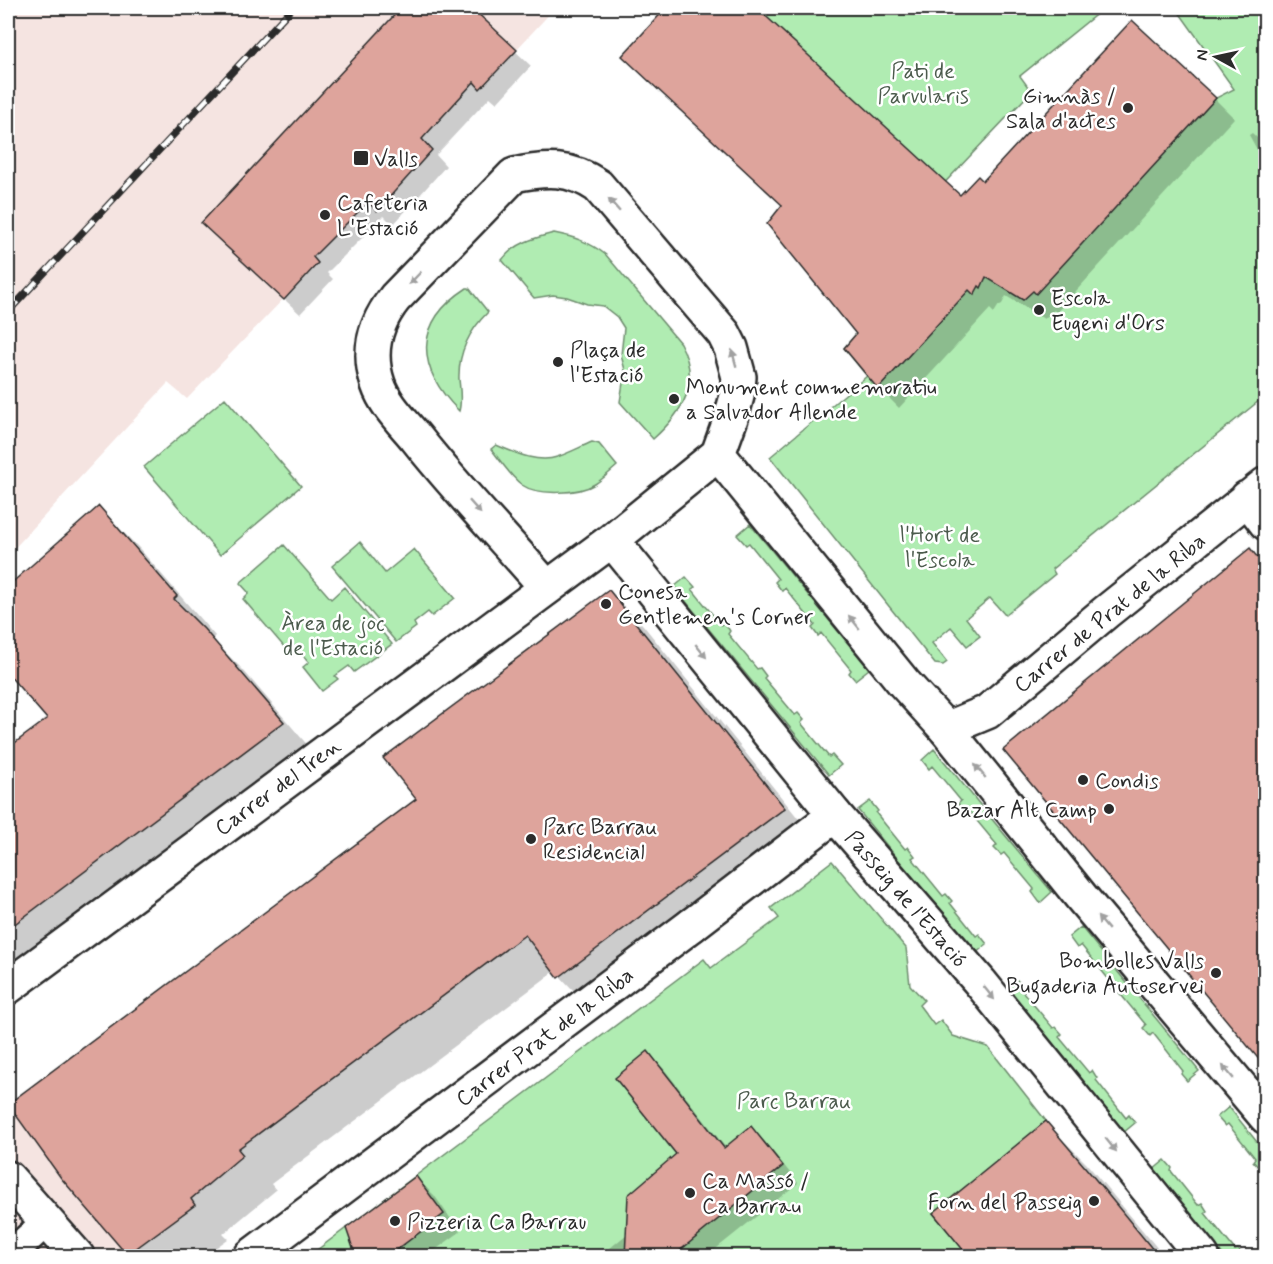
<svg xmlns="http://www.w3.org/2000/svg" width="1273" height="1264" viewBox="0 0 1273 1264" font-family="Mynerve,sans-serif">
	<rect width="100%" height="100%" fill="#fff"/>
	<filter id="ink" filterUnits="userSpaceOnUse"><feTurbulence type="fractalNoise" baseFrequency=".0167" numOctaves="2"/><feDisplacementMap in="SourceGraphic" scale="12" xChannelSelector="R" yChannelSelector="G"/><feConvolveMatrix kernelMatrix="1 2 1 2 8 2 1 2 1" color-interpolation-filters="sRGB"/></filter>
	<g filter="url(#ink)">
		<!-- built -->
		<path fill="#f5e4e1" d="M 8,8 L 555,8 L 480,89 L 473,83 L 422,139 L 410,173 L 377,211 L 367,202 L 313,257 L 318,263 L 187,399 L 168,383 L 8,555 Z
			M 8,1105 L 61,1178 L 129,1256 L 8,1256 Z"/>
		<!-- green -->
		<path fill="#b0ecb2" stroke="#6e8c6e" stroke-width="1.5" d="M 730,8 L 1104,8 L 1020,76 L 1031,91 L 1029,94 L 934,194 Z
			M 1176,8 L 1265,8 L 1265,396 L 1052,569 L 1055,574 L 1005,615 L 990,598 L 966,618 L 980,636 L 967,646 L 951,627 L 932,643 L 947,662 L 943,665 L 935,664 L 770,457 L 867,376 L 844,348 L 856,334 L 1125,196 L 1216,98 L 1234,89 Z
			M 554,233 C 574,237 590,242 606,255 L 680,343 C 702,383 683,412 653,439 L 620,402 L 625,370 L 621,355 L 624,328 L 617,317 L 603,306 L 587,304 L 567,297 L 553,295 L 534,298 L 502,260 C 515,243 534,238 554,233 Z
			M 467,288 L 469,288 L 488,312 C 470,330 458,352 459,379 C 460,390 462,401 459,411 C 416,368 413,323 467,288 Z
			M 225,398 L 301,486 L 220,555 L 144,467 Z
			M 592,442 L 599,444 L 617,466 C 610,472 603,479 595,484 C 579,494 538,496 522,485 C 510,476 501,461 491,449 L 496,445 C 513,452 538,464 557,457 C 569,453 580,447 592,442 Z
			M 750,524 L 869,669 L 855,680 L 849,673 L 851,670 L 821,633 L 818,636 L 812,628 L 815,625 L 785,588 L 782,591 L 775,582 L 778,579 L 749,543 L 746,545 L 737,535 Z
			M 360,542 L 385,573 L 414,549 L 455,598 L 432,616 L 428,612 L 414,623 L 416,627 L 396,642 L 332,566 Z
			M 284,545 L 331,599 L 344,587 L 392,644 L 354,672 L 349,666 L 335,676 L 338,679 L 322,691 L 303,667 L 309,662 L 298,650 L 292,656 L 243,599 L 249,593 L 240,583 Z
			M 686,577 L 695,587 L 692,589 L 721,625 L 724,622 L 730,631 L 728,634 L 757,669 L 760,668 L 766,676 L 764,678 L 795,715 L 798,713 L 804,720 L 801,723 L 829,757 L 832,755 L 841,765 L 829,775 L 674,587 Z
			M 934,749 L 1052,892 L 1040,903 L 1032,892 L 1034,889 L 1004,853 L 1001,855 L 994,848 L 997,845 L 968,810 L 965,811 L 958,804 L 961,801 L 932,766 L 929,769 L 922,760 Z
			M 870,801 L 878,811 L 876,813 L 905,849 L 908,847 L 915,856 L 912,858 L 943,896 L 946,894 L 952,901 L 950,903 L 976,936 L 979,934 L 987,944 L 975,954 L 858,810 Z
			M 832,861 L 906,948 L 910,985 L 924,1000 L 919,1005 L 934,1025 L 941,1020 L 953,1036 L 988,1047 L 1046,1121 L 933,1213 L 969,1256 L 309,1256 L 704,959 L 711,968 L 779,918 L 771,908 Z
			M 1081,927 L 1199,1071 L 1187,1081 L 1181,1074 L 1183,1071 L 1153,1033 L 1150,1036 L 1143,1028 L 1146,1025 L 1117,990 L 1114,992 L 1107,984 L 1110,981 L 1081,945 L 1077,948 L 1069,937 Z
			M 1017,980 L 1025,990 L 1023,992 L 1053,1028 L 1056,1027 L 1062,1034 L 1059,1037 L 1089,1073 L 1092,1070 L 1097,1078 L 1096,1080 L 1126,1118 L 1129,1115 L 1135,1123 L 1123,1133 L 1004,990 Z
			M 1229,1107 L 1265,1152 L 1265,1170 L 1262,1166 L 1259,1168 L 1253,1161 L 1255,1158 L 1228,1124 L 1225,1126 L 1217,1117 Z
			M 1165,1160 L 1172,1168 L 1171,1171 L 1198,1205 L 1202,1203 L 1207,1211 L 1205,1213 L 1235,1250 L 1238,1249 L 1244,1256 L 1224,1256 L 1153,1170 Z"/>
		<!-- shadow -->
		<path fill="#0003" d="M 403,8 L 470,8 L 531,66 L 497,103 L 490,97 L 436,155 L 446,166 L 393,225 L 384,216 L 327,273 L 333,279 L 300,314 L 203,223 Z
			M 669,8 L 755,8 L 960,197 L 984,183 L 1215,99 L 1234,118 L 1056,313 L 1054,310 L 1044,319 L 1006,296 L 1001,306 L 999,305 L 994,313 L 990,309 L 899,408 L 879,388 L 846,348 L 858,334 L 784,206 L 624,56 Z
			M 1252,133 L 1266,146 L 1266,166 L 1249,135 Z
			M 99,508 L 139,548 L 215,636 L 212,639 L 243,670 L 322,762 L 8,984 L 8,750 L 49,719 L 8,671 L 8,588 Z
			M 609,592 L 643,625 L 818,843 L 593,1011 L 555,971 L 271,1184 L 276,1190 L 223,1234 L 228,1239 L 204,1256 L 131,1256 L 62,1177 L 418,799 Z
			M 648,1053 L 664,1069 L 726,1148 L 751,1128 L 767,1144 L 798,1183 L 707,1256 L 607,1256 L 604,1253 L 627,1234 L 678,1154 Z
			M 1046,1123 L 1087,1164 L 1164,1256 L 971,1256 Z
			M 416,1178 L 434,1195 L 460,1232 L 427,1256 L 357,1256 Z"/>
		<!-- building -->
		<path fill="#dea49c" stroke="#2b2b2b" stroke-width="1.5" d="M 401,8 L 472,8 L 517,50 L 480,89 L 474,82 L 422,139 L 432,150 L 377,211 L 368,202 L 313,257 L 318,263 L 284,300 L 201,223 Z
			M 666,8 L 757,8 L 960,195 L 978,176 L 983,181 L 1132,20 L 1216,98 L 1036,294 L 1033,291 L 1023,300 L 986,277 L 981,288 L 979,286 L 974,295 L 969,290 L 878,389 L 844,348 L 856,334 L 767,224 L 782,205 L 622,56 Z
			M 99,506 L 177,596 L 174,599 L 204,629 L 284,722 L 8,929 L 8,748 L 47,719 L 8,674 L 8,586 Z
			M 1250,548 L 1266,568 L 1266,1068 L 1003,750 Z
			M 609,590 L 785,808 L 558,978 L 525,935 L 238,1149 L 243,1155 L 191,1199 L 195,1205 L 127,1255 L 61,1178 L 8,1104 L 416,799 L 383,758 Z
			M 648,1051 L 724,1148 L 751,1126 L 783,1166 L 672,1257 L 625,1257 L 628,1195 L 676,1154 L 615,1078 Z
			M 1046,1121 L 1096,1180 L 1159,1257 L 969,1257 L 933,1213 Z
			M 416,1176 L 444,1214 L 387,1257 L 356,1257 L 346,1228 Z"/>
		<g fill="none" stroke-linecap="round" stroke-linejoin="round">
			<!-- service casing -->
			<g stroke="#2b2b2b" stroke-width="33">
				<path id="service" d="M 9,1256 L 46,1222"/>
			</g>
			<!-- pedestrian casing -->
			<g stroke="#2b2b2b" stroke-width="38">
				<path id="pedestrian" d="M 251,1256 L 692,925"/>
			</g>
			<!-- minor casing -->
			<g stroke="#2b2b2b" stroke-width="38">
				<path id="minor" d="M 1247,498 L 1266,523
					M 946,729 L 987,712 L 1106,612 L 1266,484
					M 692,925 L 835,815"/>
			</g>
			<!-- tertiary casing -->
			<g stroke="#2b2b2b" stroke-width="38">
				<path id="tertiary" d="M 718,454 L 904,683 L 946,729 L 1082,898 L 1266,1117
					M 612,540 L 835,815 L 980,982 L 1202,1256
					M 8,987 L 612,540 L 718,454 L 731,418 L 737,396 L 739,377 L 731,348 L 724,334 L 598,186 C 570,167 546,168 514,175 L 395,298 C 375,323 367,352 378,384 C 385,405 403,422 417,439 C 458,491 504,538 547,588
					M 8,1178 L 77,1256"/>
			</g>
			<!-- service -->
			<use href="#service" stroke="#fff" stroke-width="28"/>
			<!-- pedestrian -->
			<use href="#pedestrian" stroke="#fff" stroke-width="33"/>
			<!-- minor -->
			<use href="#minor" stroke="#fff" stroke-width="33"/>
			<!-- tertiary -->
			<use href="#tertiary" stroke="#fff" stroke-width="33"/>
			<!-- rail casing -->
			<g stroke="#2b2b2b" stroke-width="7">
				<path id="rail" d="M 8,312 L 292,8"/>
			</g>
			<!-- rail -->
			<use href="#rail" stroke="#fff" stroke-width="4.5" stroke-dasharray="14" stroke-linecap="butt"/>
		</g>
		<!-- one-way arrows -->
		<defs><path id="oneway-solid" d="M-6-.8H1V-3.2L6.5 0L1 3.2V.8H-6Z" transform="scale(1.5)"/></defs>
		<g fill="#a0a0a0">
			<use href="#oneway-solid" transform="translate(614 205) rotate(-131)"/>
			<use href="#oneway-solid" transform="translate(415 278) rotate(134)"/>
			<use href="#oneway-solid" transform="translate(734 358) rotate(-105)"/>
			<use href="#oneway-solid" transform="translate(475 507) rotate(48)"/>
			<use href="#oneway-solid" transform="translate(854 622) rotate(-129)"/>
			<use href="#oneway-solid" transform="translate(701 651) rotate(51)"/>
			<use href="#oneway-solid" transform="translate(980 771) rotate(-129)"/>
			<use href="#oneway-solid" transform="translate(1103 923) rotate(-130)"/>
			<use href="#oneway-solid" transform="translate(989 993) rotate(51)"/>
			<use href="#oneway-solid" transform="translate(1228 1072) rotate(-130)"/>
			<use href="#oneway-solid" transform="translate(1111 1145) rotate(51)"/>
		</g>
	</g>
	<!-- markers -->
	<g fill="#2b2b2b" stroke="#fff" stroke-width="2">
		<circle cx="1128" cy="108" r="6"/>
		<rect x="353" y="150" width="16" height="16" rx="3"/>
		<circle cx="325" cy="215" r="6"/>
		<circle cx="1039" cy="310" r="6"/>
		<circle cx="558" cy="362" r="6"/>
		<circle cx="674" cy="399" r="6"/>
		<circle cx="606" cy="604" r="6"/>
		<circle cx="1083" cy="780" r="6"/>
		<circle cx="1109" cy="809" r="6"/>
		<circle cx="531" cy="839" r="6"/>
		<circle cx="1216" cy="973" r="6"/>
		<circle cx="690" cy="1193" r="6"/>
		<circle cx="1094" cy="1201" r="6"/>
		<circle cx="395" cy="1221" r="6"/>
	</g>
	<g text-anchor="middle" stroke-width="5" stroke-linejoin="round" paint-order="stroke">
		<!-- park labels -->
		<g font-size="22" fill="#4c5b4d" stroke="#fff">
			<text x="923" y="78">Pati de<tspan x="923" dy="25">Parvularis</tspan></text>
			<text x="940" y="542">l'Hort de<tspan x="940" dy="25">l'Escola</tspan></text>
			<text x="333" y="630">Àrea de joc<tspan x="333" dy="25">de l'Estació</tspan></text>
			<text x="794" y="1108">Parc Barrau</text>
		</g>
		<!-- poi labels -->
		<g font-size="22" fill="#2b2b2b" stroke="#fff" text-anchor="start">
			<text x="1116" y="103" text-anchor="end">Gimnàs /<tspan x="1116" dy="25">Sala d'actes</tspan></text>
			<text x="374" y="166">Valls</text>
			<text x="337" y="210">Cafeteria<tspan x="337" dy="25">L'Estació</tspan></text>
			<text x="1051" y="305">Escola<tspan x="1051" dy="25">Eugeni d'Ors</tspan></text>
			<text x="570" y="357">Plaça de<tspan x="570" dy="25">l'Estació</tspan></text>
			<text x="686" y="394">Monument commemoratiu<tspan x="686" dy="25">a Salvador Allende</tspan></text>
			<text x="618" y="599">Conesa<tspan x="618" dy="25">Gentlemen's Corner</tspan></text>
			<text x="1095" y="788">Condis</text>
			<text x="1097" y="817" text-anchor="end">Bazar Alt Camp</text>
			<text x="543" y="834">Parc Barrau<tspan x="543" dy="25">Residencial</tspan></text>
			<text x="1204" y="968" text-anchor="end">Bombolles Valls<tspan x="1204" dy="25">Bugaderia Autoservei</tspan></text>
			<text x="702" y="1188">Ca Massó /<tspan x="702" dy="25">Ca Barrau</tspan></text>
			<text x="1082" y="1209" text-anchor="end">Forn del Passeig</text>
			<text x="407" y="1229">Pizzeria Ca Barrau</text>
		</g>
		<!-- street labels -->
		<g font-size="22" fill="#2b2b2b" stroke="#fff">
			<text transform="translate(1109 612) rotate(-39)" y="8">Carrer de Prat de la Riba</text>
			<text transform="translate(277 786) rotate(-36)" y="8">Carrer del Tren</text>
			<text transform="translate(907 898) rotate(49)" y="8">Passeig de l'Estació</text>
			<text transform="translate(544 1036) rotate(-37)" y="8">Carrer Prat de la Riba</text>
		</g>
	</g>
	<!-- margin -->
	<rect width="1273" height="1264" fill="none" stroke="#fff" stroke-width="30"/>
	<rect x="15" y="15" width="1243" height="1234" fill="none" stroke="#2b2b2b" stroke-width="2" filter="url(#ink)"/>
	<!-- north arrow -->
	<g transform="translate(1216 57) rotate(278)" stroke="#ffffff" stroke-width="4.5" paint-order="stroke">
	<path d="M0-4.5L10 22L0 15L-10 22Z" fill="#2b2b2b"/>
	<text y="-9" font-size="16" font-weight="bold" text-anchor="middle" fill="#2b2b2b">N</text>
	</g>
</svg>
